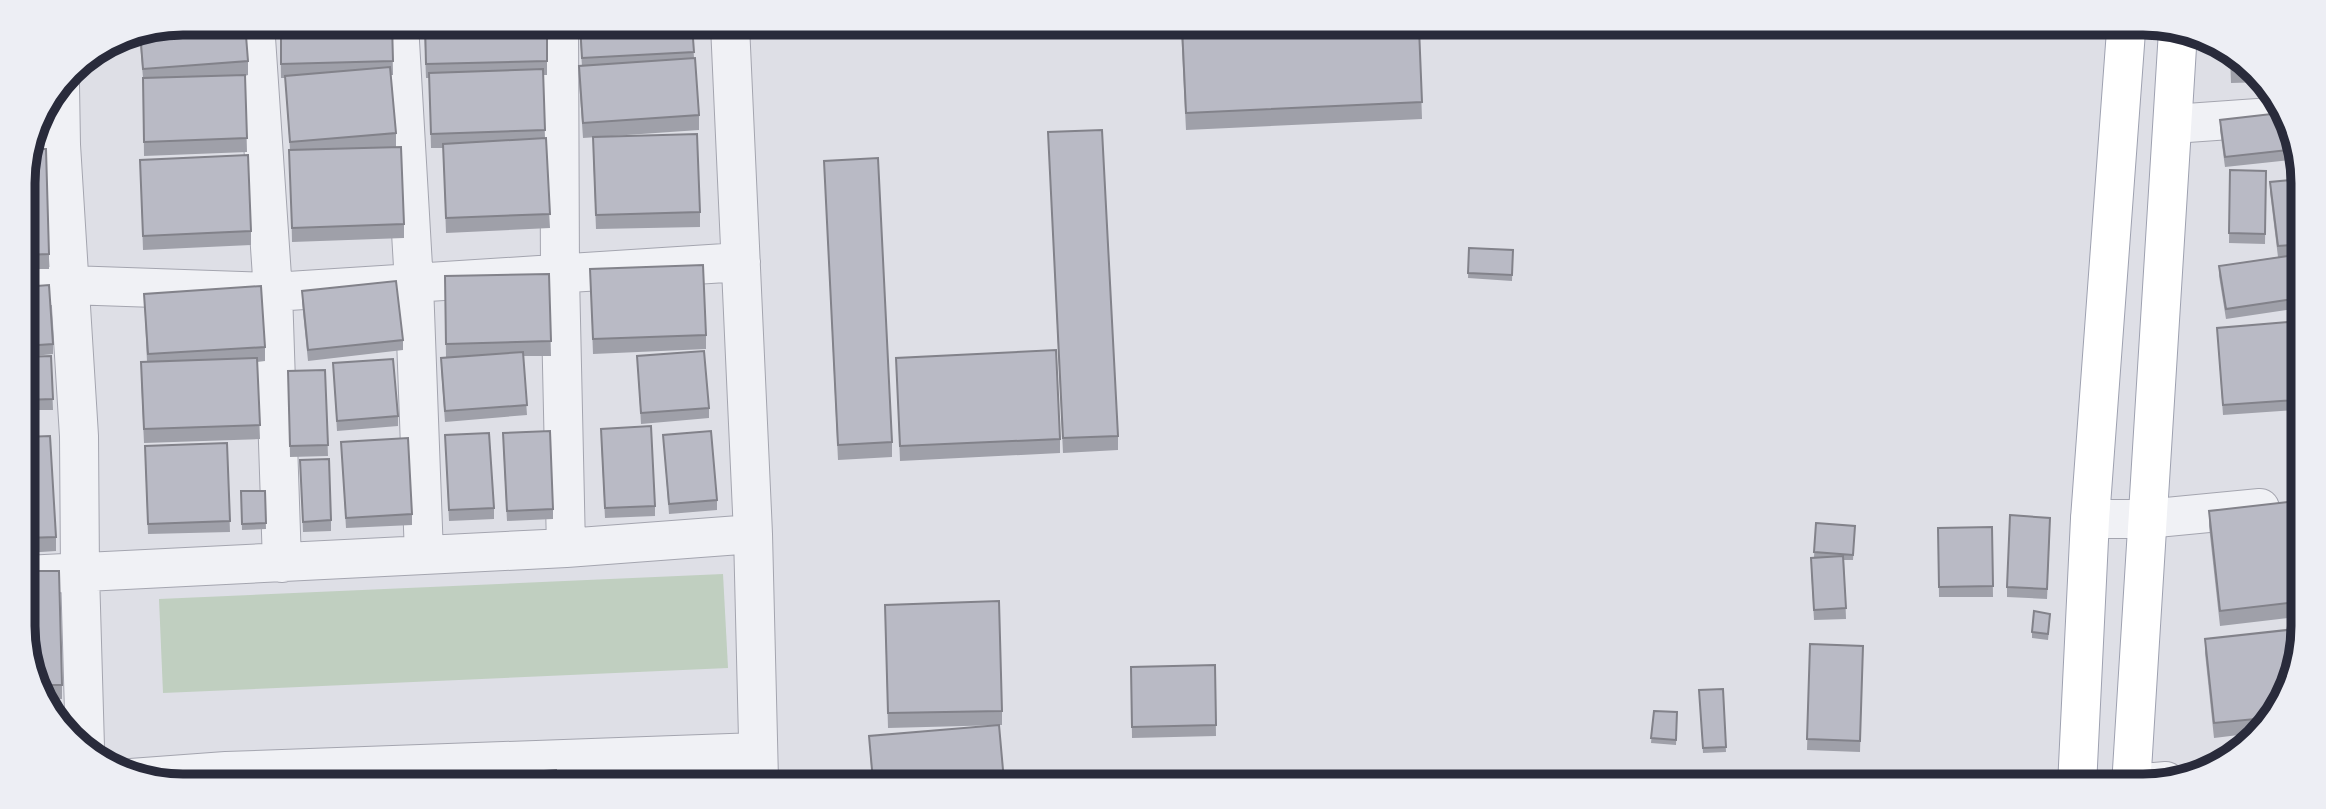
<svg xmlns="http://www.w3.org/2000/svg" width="2326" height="809" viewBox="0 0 2326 809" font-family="'Archivo Narrow',sans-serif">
	<rect width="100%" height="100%" fill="#dedfe6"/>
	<!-- green -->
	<path fill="#c0cfc0" d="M 723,574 L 728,668 L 163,693 L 159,599 Z"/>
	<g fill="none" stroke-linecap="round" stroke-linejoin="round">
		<!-- minor casing -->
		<g stroke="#a4a5af" stroke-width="40">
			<path id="minor" d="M 255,23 L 273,292 L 282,563
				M 399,24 L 414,284 L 424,555
				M 559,24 L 560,275 L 566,548
				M 730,25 L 753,534 L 759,780
				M 60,85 L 61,145 L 79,436 L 80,573 L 85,747
				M 2173,124 L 2272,117
				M 30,147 L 61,145
				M 24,287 L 69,285 L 273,292 L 741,262
				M 2090,519 L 2146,519 L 2260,508
				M 25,575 L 566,548 L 753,534
				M 131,778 L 226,771 L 758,752
				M 2131,784 L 2166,781"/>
		</g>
		<!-- major casing -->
		<g stroke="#9ea1b0" stroke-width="40">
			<path id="major" d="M 2077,786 L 2090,519 L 2126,31
				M 2131,786 L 2178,31"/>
		</g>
		<!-- minor -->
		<use href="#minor" stroke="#f0f1f5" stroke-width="38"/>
		<!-- major -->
		<use href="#major" stroke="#fff" stroke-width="38"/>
	</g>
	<!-- wall -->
	<path fill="#9fa0a9" d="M 183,23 L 248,61 L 248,75 L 245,76 L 247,152 L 144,156 L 143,78 L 139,31 Z
		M 280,23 L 392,24 L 393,75 L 391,75 L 396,133 L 396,147 L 404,224 L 404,238 L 292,242 L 290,150 L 285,78 L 281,78 Z
		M 424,24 L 547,24 L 547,75 L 543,75 L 545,138 L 550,228 L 446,233 L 443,148 L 431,148 L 429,78 L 426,78 Z
		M 579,24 L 692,25 L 694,58 L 699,115 L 699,130 L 583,138 L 579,80 L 579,66 L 582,66 Z
		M 1181,27 L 1419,28 L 1422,119 L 1186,130 Z
		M 2230,55 L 2264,78 L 2266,82 L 2231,83 Z
		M 44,106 L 44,121 L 37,121 L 39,112 Z
		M 2280,113 L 2301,159 L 2225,167 L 2220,130 L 2220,120 Z
		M 1048,132 L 1118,436 L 1118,450 L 1063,453 Z
		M 593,152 L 700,212 L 700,227 L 596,229 Z
		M 140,160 L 251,231 L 251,245 L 143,250 Z
		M 824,161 L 892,442 L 892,457 L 838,460 Z
		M 2230,170 L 2266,171 L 2265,244 L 2229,243 Z
		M 23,172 L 49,254 L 49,269 L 24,269 Z
		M 2302,179 L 2300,308 L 2226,319 L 2219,276 L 2219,266 L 2278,257 L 2270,192 L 2270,182 Z
		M 1469,248 L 1513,250 L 1512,281 L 1468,278 Z
		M 590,269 L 706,335 L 706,349 L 593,354 Z
		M 549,274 L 551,356 L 523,356 L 527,415 L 445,422 L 441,368 L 441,358 L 446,358 L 445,276 Z
		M 24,287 L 53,344 L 53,354 L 24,357 Z
		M 302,291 L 403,340 L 403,350 L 308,361 L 302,302 Z
		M 144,294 L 265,347 L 265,361 L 257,362 L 260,439 L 144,443 L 141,377 L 147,362 Z
		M 2217,328 L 2294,400 L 2294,410 L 2223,415 Z
		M 51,356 L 53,410 L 24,410 L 24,357 Z
		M 637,356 L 709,408 L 709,418 L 641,424 Z
		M 896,358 L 1060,439 L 1060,453 L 900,461 Z
		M 333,363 L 398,416 L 398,426 L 337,431 Z
		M 325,370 L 328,456 L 290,457 L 288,371 Z
		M 445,435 L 494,508 L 494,519 L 449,521 Z
		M 663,435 L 717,500 L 717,510 L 669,514 Z
		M 25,437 L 56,537 L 56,551 L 25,553 Z
		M 601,439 L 655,506 L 655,516 L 605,518 Z
		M 341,442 L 412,514 L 412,525 L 346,528 Z
		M 227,443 L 230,532 L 148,534 L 145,457 Z
		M 503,443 L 553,509 L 553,519 L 507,521 Z
		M 300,460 L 331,520 L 331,531 L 303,532 Z
		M 241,491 L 265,491 L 266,529 L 242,530 Z
		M 2297,501 L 2296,617 L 2220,626 L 2209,526 L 2209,511 Z
		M 1816,523 L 1855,526 L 1853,560 L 1844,560 L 1846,619 L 1814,620 L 1811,568 L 1814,557 Z
		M 1992,527 L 1993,597 L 1939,597 L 1938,528 Z
		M 2050,528 L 2047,599 L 2007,597 L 2007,587 Z
		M 885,619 L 1002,711 L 1002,725 L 888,728 Z
		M 2050,619 L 2048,640 L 2032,638 L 2032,632 Z
		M 2205,639 L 2295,677 L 2255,733 L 2214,738 L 2205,653 Z
		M 1810,644 L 1863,646 L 1860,752 L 1807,750 Z
		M 26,657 L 62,685 L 62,699 L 47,700 Z
		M 1215,665 L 1216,736 L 1132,738 L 1131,667 Z
		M 1723,689 L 1726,752 L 1703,753 L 1699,690 Z
		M 1654,711 L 1677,712 L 1676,745 L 1651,743 Z
		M 869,736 L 1004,781 L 872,781 Z"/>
	<!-- building -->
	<path fill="#b9bac5" stroke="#82828a" stroke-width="2" d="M 183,23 L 245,23 L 248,61 L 143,69 L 140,31 Z
		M 281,23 L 392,24 L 393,61 L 281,64 Z
		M 425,24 L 547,24 L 547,61 L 426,64 Z
		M 580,24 L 692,25 L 694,52 L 582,58 Z
		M 1182,27 L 1419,28 L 1422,102 L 1186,113 Z
		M 2231,55 L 2249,68 L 2231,68 Z
		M 695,58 L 699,115 L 583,123 L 579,66 Z
		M 390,67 L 396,133 L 290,142 L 285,76 Z
		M 543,69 L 545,130 L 431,134 L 429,73 Z
		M 245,75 L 247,138 L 144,142 L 143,78 Z
		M 2280,113 L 2296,149 L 2225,157 L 2220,120 Z
		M 1102,130 L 1118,436 L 1063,438 L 1048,132 Z
		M 697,134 L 700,212 L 596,215 L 593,137 Z
		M 546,138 L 550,214 L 446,218 L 443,144 Z
		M 401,147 L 404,224 L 292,228 L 289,150 Z
		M 29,149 L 46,149 L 49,254 L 24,255 L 23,172 Z
		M 248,155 L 251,231 L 143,236 L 140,160 Z
		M 878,158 L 892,442 L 838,445 L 824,161 Z
		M 2230,170 L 2266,171 L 2265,234 L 2229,233 Z
		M 2302,179 L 2301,244 L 2278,246 L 2270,182 Z
		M 1469,248 L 1513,250 L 1512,275 L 1468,273 Z
		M 2301,254 L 2300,298 L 2226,309 L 2219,266 Z
		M 703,265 L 706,335 L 593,339 L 590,269 Z
		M 549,274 L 551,341 L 446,344 L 445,276 Z
		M 396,281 L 403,340 L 308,350 L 302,291 Z
		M 49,285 L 53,344 L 24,346 L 24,287 Z
		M 261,286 L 265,347 L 148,354 L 144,294 Z
		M 2288,322 L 2294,400 L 2223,405 L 2217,328 Z
		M 1056,350 L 1060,439 L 900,446 L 896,358 Z
		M 704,351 L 709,408 L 641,413 L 637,356 Z
		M 523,352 L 527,405 L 445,411 L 441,358 Z
		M 51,356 L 53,399 L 24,400 L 24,357 Z
		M 257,358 L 260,425 L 144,429 L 141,362 Z
		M 393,359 L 398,416 L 337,421 L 333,363 Z
		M 325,370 L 328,445 L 290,446 L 288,371 Z
		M 651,426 L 655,506 L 605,508 L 601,429 Z
		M 550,431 L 553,509 L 507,511 L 503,433 Z
		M 711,431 L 717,500 L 669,504 L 663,435 Z
		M 489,433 L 494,508 L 449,510 L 445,435 Z
		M 50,436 L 56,537 L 25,538 L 25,437 Z
		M 408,438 L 412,514 L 346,518 L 341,442 Z
		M 227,443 L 230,521 L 148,524 L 145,446 Z
		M 329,459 L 331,520 L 303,522 L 300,460 Z
		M 241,491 L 265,491 L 266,523 L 242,524 Z
		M 2297,501 L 2296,602 L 2220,611 L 2209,511 Z
		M 2010,515 L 2050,518 L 2047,589 L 2007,587 Z
		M 1816,523 L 1855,526 L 1853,555 L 1814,552 Z
		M 1992,527 L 1993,586 L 1939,587 L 1938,528 Z
		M 1843,556 L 1846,608 L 1814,610 L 1811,558 Z
		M 25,571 L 59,571 L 62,685 L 40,685 L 26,657 Z
		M 999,601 L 1002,711 L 888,713 L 885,605 Z
		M 2034,611 L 2050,614 L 2048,634 L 2032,632 Z
		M 2296,629 L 2295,677 L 2266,718 L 2214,723 L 2205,639 Z
		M 1810,644 L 1863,646 L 1860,741 L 1807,739 Z
		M 1215,665 L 1216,725 L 1132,727 L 1131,667 Z
		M 1723,689 L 1726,747 L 1703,748 L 1699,690 Z
		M 1654,711 L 1677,712 L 1676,740 L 1651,738 Z
		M 999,725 L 1004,781 L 873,781 L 869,736 Z
		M 556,770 L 557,780 L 493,779 L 493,775 Z
		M 477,775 L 478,779 L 413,779 Z
		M 403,777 L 403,779 L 364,779 Z
		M 1810,780 L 1886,782 L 1886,785 L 1810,785 Z"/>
	<!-- crop -->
	<path d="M0 0H2326V809H0ZM183 35H2143A148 148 0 0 1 2291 183V626A148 148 0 0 1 2143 774H183A148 148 0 0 1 35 626V183A148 148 0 0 1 183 35Z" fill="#edeef4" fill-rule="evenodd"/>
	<path fill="none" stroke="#292b3b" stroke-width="9" d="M183 35H2143A148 148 0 0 1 2291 183V626A148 148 0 0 1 2143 774H183A148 148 0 0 1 35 626V183A148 148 0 0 1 183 35Z"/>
</svg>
